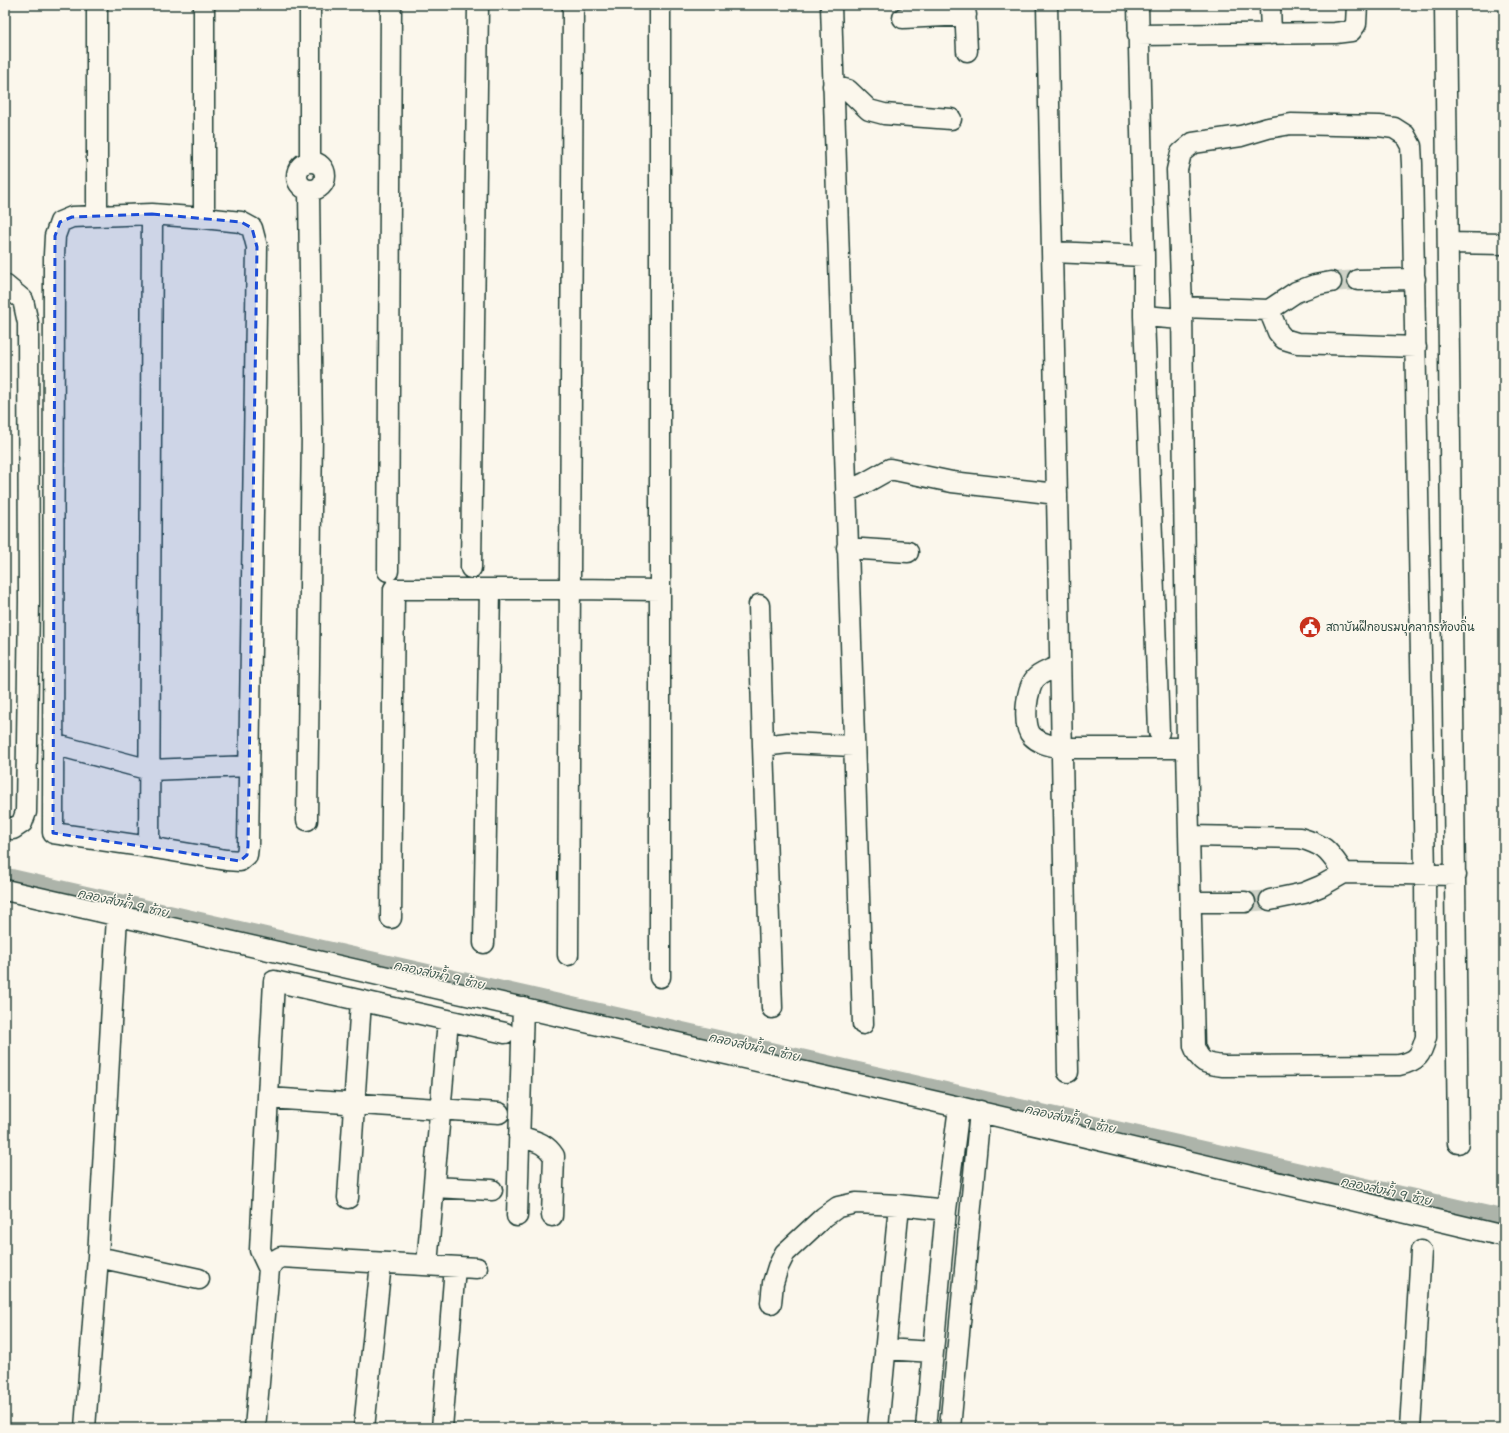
<svg xmlns="http://www.w3.org/2000/svg" width="1509" height="1433" viewBox="0 0 1509 1433" font-family="'Shantell Sans','Playpen Sans Thai',sans-serif">
	<rect width="100%" height="100%" fill="#fbf7ec"/>
	<filter id="ink" filterUnits="userSpaceOnUse"><feTurbulence type="fractalNoise" baseFrequency=".025" numOctaves="2"/><feDisplacementMap in="SourceGraphic" scale="8" xChannelSelector="R" yChannelSelector="G"/><feConvolveMatrix kernelMatrix="1 2 1 2 8 2 1 2 1" color-interpolation-filters="sRGB"/></filter>
	<g filter="url(#ink)">
		<g fill="none" stroke-linecap="round" stroke-linejoin="round">
			<!-- canal -->
			<path stroke="#adb4aa" stroke-width="17" d="M 5,876 L 1504,1218"/>
			<!-- minor-tunnel -->
			<path stroke="#cfd2c7" stroke-width="20" stroke-dasharray="20 10" stroke-linecap="butt" d="M 1331,282 L 1358,280
				M 1245,902 L 1270,900"/>
			<!-- minor casing -->
			<g stroke="#1f3d34" stroke-width="23">
				<path id="minor" d="M 97,5 L 97,216 L 72,217 L 60,222 L 55,236 L 54,255 L 53,833 L 149,847 L 226,860 L 240,861 L 247,855 L 248,846 L 257,247 L 252,228 L 241,222 L 204,218 L 204,5
					M 831,5 L 863,1024
					M 965,5 L 967,51
					M 1047,5 C 1056,361 1060,716 1068,1072
					M 1138,5 L 1144,256 L 1144,316 L 1159,732
					M 1270,5 L 1271,34
					M 1445,5 L 1458,1143
					M 903,18 L 966,15
					M 1138,35 L 1335,33 L 1351,31 L 1356,24 L 1357,5
					M 833,86 L 848,90 L 869,110 L 884,114 L 951,119
					M297 176a14 14 0 1 1 28 0a14 14 0 1 1-28 0Z
					M 310,162 L 310,5
					M 97,216 L 152,214 L 204,218
					M 1448,243 L 1504,244
					M 1053,252 L 1144,256
					M 1358,280 L 1415,279
					M 5,285 L 23,300 L 28,323 L 29,601 L 26,812 L 22,823 L 13,829 L 5,827
					M 1182,307 L 1177,170 L 1181,153 L 1193,143 L 1241,136 L 1268,128 L 1291,124 L 1379,126 L 1394,128 L 1405,135 L 1411,146 L 1412,164 L 1425,875 L 1426,1037 C 1421,1055 1418,1061 1399,1065 L 1223,1066 C 1206,1064 1200,1063 1194,1046 L 1187,748 L 1182,307 L 1269,310 L 1296,292 L 1315,285 L 1331,282
					M 1269,310 L 1278,332 L 1284,339 L 1297,343 L 1416,347
					M 1144,316 L 1181,319
					M 846,492 L 865,483 L 890,469 L 952,482 L 1057,494
					M 847,548 L 908,552
					M 471,568 L 478,5
					M 388,571 L 391,5
					M 759,605 L 763,746 L 772,1008
					M 1059,666 C 1052,669 1043,672 1037,677 C 1026,686 1022,726 1032,736 C 1040,744 1050,745 1061,748 L 1187,748
					M 53,744 L 150,770 L 249,766
					M 763,746 L 788,743 L 853,746
					M 307,820 L 312,433 L 309,191
					M 1189,836 L 1300,838 C 1327,846 1328,851 1344,873
					M 149,847 L 152,214
					M 5,890 L 959,1107 L 1504,1236
					M 1270,900 L 1304,893 L 1321,886 L 1344,873 L 1456,875
					M 1191,902 L 1245,902
					M 391,918 L 394,589 L 570,589 L 660,590
					M 484,943 L 490,589
					M 568,955 L 573,5
					M 660,977 L 660,5
					M 268,1098 L 499,1113
					M 519,1136 C 534,1141 545,1142 554,1156 L 552,1216
					M 434,1187 L 492,1190
					M 348,1198 L 361,1001
					M 517,1216 L 523,1007
					M 98,1257 L 199,1279
					M 427,1265 L 448,1020
					M 269,1269 L 260,1250 L 274,981 L 505,1033
					M 771,1303 L 773,1283 L 778,1267 L 785,1253 L 824,1217 L 838,1207 L 856,1203 L 899,1205 L 946,1210
					M 885,1349 L 933,1352
					M 85,1428 L 98,1257 L 117,916
					M 255,1428 L 269,1269 L 274,1261 L 281,1257 L 477,1268
					M 364,1428 L 381,1263
					M 442,1428 L 455,1267
					M 878,1428 L 899,1205
					M 926,1428 L 946,1210 L 959,1107
					M 950,1428 L 980,1111
					M 1410,1428 L 1421,1251"/>
			</g>
			<!-- minor -->
			<use href="#minor" stroke="#fbf7ec" stroke-width="20"/>
		</g>
	</g>
	<!-- marked area -->
	<path fill="#1d4ed8" fill-opacity="0.2" stroke="#1d4ed8" stroke-width="3" stroke-dasharray="8 5" stroke-linejoin="round" d="M 152,214 L 241,222 L 252,228 L 257,247 L 248,846 L 247,855 L 240,861 L 53,833 L 55,236 L 60,222 L 72,217 Z"/>
	<!-- icons -->
	<defs>
		<g id="civic-disc" transform="scale(1.15)"><circle r="9.5" fill="#c8321e" stroke="#fbf7ec"/><path d="M-.6-6.5H3V-4.5H.6V-3L4-1V1h2V6H-6V1h2V-1L-.6-3ZM-1.2 2.5V6h2.4V2.5Z" fill="#fff"/></g>
	</defs>
	<g fill-rule="evenodd">
		<use href="#civic-disc" x="1310" y="627"/>
	</g>
	<g text-anchor="middle" stroke-width="3" stroke-linejoin="round" paint-order="stroke">
		<!-- poi labels -->
		<g font-size="11" fill="#1f3d34" stroke="#fbf7ec" text-anchor="start">
			<text x="1326" y="631">สถาบันฝึกอบรมบุคลากรท้องถิ่น</text>
		</g>
		<!-- water labels -->
		<g font-size="12" font-style="italic" fill="#425b52" stroke="#fbf7ec">
			<text transform="translate(123 903) rotate(13)" y="4">คลองส่งน้ำ 9 ซ้าย</text>
			<text transform="translate(439 975) rotate(13)" y="4">คลองส่งน้ำ 9 ซ้าย</text>
			<text transform="translate(754 1047) rotate(13)" y="4">คลองส่งน้ำ 9 ซ้าย</text>
			<text transform="translate(1070 1119) rotate(13)" y="4">คลองส่งน้ำ 9 ซ้าย</text>
			<text transform="translate(1386 1191) rotate(13)" y="4">คลองส่งน้ำ 9 ซ้าย</text>
		</g>
	</g>
	<!-- margin -->
	<rect width="1509" height="1433" fill="none" stroke="#fbf7ec" stroke-width="20"/>
	<rect x="10" y="10" width="1489" height="1413" fill="none" stroke="#1f3d34" stroke-width="1.5" filter="url(#ink)"/>
</svg>
